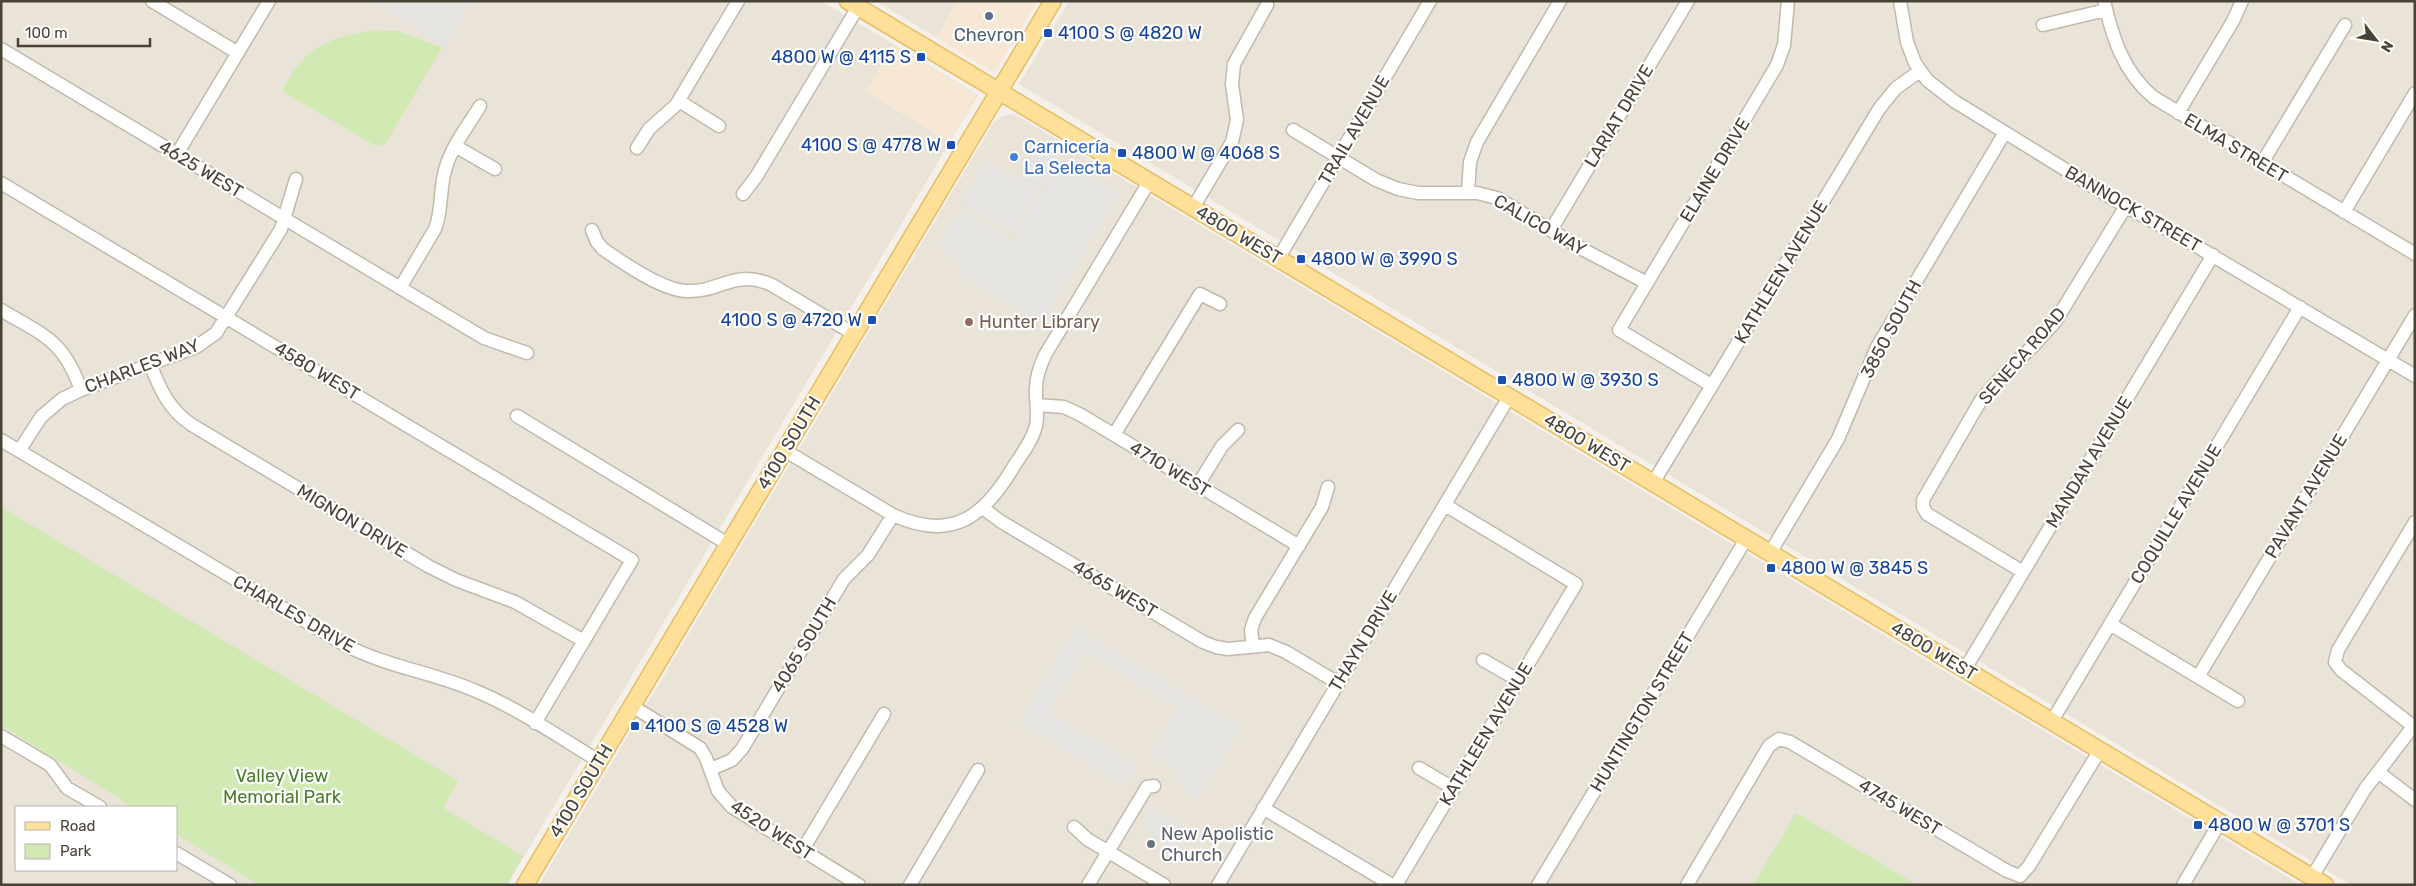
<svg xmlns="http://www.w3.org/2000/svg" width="2416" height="886" viewBox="0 0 2416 886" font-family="Rubik,sans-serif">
	<rect width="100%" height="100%" fill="#f5f1ea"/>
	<!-- residential -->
	<path fill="#e9e3d8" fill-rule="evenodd" d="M 1,1 L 821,1 L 978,95 L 507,885 L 1,885 ZM 16,807 L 176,807 L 176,870 L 16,870 Z
		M 876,1 L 1037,1 L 995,72 Z
		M 1069,1 L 2415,1 L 2415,885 L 2351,885 L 1019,84 Z
		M 1011,114 L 1021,118 L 2301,885 L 539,885 L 994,122 L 1002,116 Z"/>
	<!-- commercial -->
	<path fill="#f6e8d5" d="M 957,1 L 1037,1 L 994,73 L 936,38 Z
		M 892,46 L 977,95 L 950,142 L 865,92 Z"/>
	<!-- green -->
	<path fill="#d1e9b2" d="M 374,30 L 398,31 L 442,48 L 385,144 L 376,146 L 282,91 C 288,81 294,69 302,61 C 319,41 349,34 374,30 Z
		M 1,507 L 458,781 L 443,808 L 523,856 L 507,885 L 259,885 L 176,834 L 176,807 L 133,807 L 1,725 Z
		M 1796,813 L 1917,885 L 1753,885 Z"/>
	<!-- parking -->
	<path fill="#e6e4e1" d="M 369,1 L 472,1 L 446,46 Z
		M 1038,143 L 1058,155 L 1012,233 L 960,202 L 985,161 L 1016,180 Z
		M 1061,158 L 1120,193 L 1041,324 L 962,277 L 954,256 L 937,246 L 959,209 L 1012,240 Z
		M 1075,627 L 1242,727 L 1197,801 L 1184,793 L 1181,783 L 1168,766 L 1149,754 L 1177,708 L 1085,653 L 1049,713 L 1138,766 L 1126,787 L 1018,723 Z
		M 1149,806 L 1185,827 L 1172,848 L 1143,831 L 1146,826 L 1140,822 Z"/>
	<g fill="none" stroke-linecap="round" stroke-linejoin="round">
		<!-- minor casing -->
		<g stroke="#c1b9ac" stroke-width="15">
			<path id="minor" d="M 152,1 L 238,53
				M 1900,1 L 1907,42 L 1915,63 L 1927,80 L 1954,101 L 2113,199 L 2181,237 L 2415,376
				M 2104,1 C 2113,39 2123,71 2153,97 L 2415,254
				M 2043,25 L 2106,10
				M 1,49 L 484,338 L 527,353
				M 679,101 L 719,126
				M 2178,113 L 2233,21 L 2242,1
				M 1293,130 L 1376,180 L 1398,189 L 1418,193 L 1477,193 L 1497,198 L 1584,250 L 1647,283
				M 455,146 L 495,169
				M 637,148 L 649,129 L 676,105 L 738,1
				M 177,154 L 269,1
				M 2262,163 L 2345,25
				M 1,183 L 632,560 L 535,723
				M 1468,192 L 1470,162 L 1477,142 L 1560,1
				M 743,194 L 756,177 L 858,7
				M 1193,208 L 1232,142 L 1237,120 L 1232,84 L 1234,64 L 1267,5
				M 2344,212 L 2415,93
				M 592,230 L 597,242 L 603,249 C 623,263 662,290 686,291 C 720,293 734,268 772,285 L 854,334
				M 1551,230 L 1688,1
				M 1278,259 L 1430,1
				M 400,288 L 435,229 C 443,209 439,187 446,167 C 452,146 468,126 480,106
				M 1,310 C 44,336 63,339 81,390
				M 150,364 C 160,389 169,410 192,425 L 428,566 L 456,580 L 515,602 L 584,641
				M 1711,385 L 1619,330 L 1777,65 L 1784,45 L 1788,1
				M 1037,405 L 1064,407 L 1081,415 L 1299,546
				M 517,416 L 728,544
				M 1114,435 L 1200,294 L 1220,304
				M 1,440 L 347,646 C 389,667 434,673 476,691 C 519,709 559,737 599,761
				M 784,450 L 893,515 C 952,542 984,517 1014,466 C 1022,454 1032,441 1036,426 C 1039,413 1035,401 1036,388 C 1036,376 1040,366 1045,355 L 1149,182
				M 19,451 L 41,417 L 62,399 L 81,390 L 196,347 L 216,333 L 281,229 L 296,179
				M 1653,483 L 1879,109 L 1896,88 L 1920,71
				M 1198,485 L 1222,446 L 1238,430
				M 984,509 L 1000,521 L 1203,642 L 1216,647 L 1228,649 L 1269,645 L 1286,652 L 1338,683
				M 1770,553 L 1838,439 L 1877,347 L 2004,134
				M 2023,572 L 1927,514 L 1923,507 L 1923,500 L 1981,400 L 2005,373 L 2034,345 L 2055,322 L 2126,206
				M 2110,624 L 2238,701
				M 1253,646 L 1251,630 L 1255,618 L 1322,507 L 1328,487
				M 1483,660 L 1518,680
				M 1965,669 L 2213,255
				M 2198,677 L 2415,315
				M 632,706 L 700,748 L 706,758 L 718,791 L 732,807 L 859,885
				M 2052,721 L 2300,307
				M 2413,726 L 2341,670 L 2335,662 L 2338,650 L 2415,522
				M 1,736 L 50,765 L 67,788 L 100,807
				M 1419,768 L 1453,788
				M 711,769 L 732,760 L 742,749 L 844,579 L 868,555 L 893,515
				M 2378,772 L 2415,800
				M 1263,808 L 1392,885
				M 1074,827 L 1087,839 L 1164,885
				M 802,851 L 884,714
				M 176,853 L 230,885
				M 2312,877 L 2365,789 L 2415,724
				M 910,885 L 978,770
				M 1088,885 L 1147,787 L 1154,786
				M 1218,885 L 1509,397
				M 1396,885 L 1576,584 L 1445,505
				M 1538,885 L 1746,539
				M 1687,885 L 1769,746 L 1779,739 L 1790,742 L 2007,871 L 2020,876 L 2029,866 L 2100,750
				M 2183,885 L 2220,822"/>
		</g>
		<!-- major casing -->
		<g stroke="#e5bd67" stroke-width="19">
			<path id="major" d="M 848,1 L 2325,885
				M 525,885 L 1053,1"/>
		</g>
		<!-- minor -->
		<use href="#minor" stroke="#fff" stroke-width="12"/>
		<!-- major -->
		<use href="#major" stroke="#ffe099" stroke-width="16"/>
	</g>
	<!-- markers -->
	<circle fill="#5c6f8a" stroke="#fff" stroke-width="2" cx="989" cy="16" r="5"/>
	<g fill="#1a4fb4" stroke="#fff" stroke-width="2">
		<rect x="1043" y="28" width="10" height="10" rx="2.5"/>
		<rect x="916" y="52" width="10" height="10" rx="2.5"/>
		<rect x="946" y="140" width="10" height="10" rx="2.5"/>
		<rect x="1117" y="148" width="10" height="10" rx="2.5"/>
		<rect x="1296" y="254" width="10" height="10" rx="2.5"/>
		<rect x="867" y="315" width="10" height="10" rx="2.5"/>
		<rect x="1497" y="375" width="10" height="10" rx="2.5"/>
		<rect x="1766" y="563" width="10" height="10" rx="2.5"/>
		<rect x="630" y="721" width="10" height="10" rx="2.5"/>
		<rect x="2193" y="820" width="10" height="10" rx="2.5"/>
	</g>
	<circle fill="#3f7fe0" stroke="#fff" stroke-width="2" cx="1014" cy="157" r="5"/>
	<circle fill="#8d6e63" stroke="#fff" stroke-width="2" cx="969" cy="322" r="5"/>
	<circle fill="#6b7280" stroke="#fff" stroke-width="2" cx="1151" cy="844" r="5"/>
	<g text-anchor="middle" stroke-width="4.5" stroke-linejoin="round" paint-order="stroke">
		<!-- transit labels -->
		<g font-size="18" fill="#164399" stroke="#fff" text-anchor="start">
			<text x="1058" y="39">4100 S @ 4820 W</text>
			<text x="911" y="63" text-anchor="end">4800 W @ 4115 S</text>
			<text x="941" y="151" text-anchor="end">4100 S @ 4778 W</text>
			<text x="1132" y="159">4800 W @ 4068 S</text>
			<text x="1311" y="265">4800 W @ 3990 S</text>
			<text x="862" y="326" text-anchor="end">4100 S @ 4720 W</text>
			<text x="1512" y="386">4800 W @ 3930 S</text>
			<text x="1781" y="574">4800 W @ 3845 S</text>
			<text x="645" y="732">4100 S @ 4528 W</text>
			<text x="2208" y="831">4800 W @ 3701 S</text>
		</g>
		<!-- service labels -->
		<g font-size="18" fill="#4e5e75" stroke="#fff">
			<text x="989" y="41">Chevron</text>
		</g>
		<!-- street labels -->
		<g font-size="18" fill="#494237" stroke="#fff">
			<text transform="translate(1619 116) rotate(-59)" y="6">LARIAT DRIVE</text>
			<text transform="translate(1354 130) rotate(-60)" y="6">TRAIL AVENUE</text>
			<text transform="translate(2236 148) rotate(31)" y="6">ELMA STREET</text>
			<text transform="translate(201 169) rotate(31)" y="6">4625 WEST</text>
			<text transform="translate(1715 170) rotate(-59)" y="6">ELAINE DRIVE</text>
			<text transform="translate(2133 209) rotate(30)" y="6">BANNOCK STREET</text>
			<text transform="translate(1540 225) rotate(30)" y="6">CALICO WAY</text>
			<text transform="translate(1239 235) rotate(31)" y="6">4800 WEST</text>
			<text transform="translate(1781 272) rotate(-59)" y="6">KATHLEEN AVENUE</text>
			<text transform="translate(1891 329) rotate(-62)" y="6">3850 SOUTH</text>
			<text transform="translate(2022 356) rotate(-49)" y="6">SENECA ROAD</text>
			<text transform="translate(142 366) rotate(-21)" y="6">CHARLES WAY</text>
			<text transform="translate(317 371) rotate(31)" y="6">4580 WEST</text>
			<text transform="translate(789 443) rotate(-59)" y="6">4100 SOUTH</text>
			<text transform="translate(1587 443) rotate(31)" y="6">4800 WEST</text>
			<text transform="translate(2089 462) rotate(-59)" y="6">MANDAN AVENUE</text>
			<text transform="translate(1170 469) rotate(31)" y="6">4710 WEST</text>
			<text transform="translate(2306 496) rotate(-59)" y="6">PAVANT AVENUE</text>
			<text transform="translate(2176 514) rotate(-59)" y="6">COQUILLE AVENUE</text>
			<text transform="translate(352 521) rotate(31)" y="6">MIGNON DRIVE</text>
			<text transform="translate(1115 589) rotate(31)" y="6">4665 WEST</text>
			<text transform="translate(294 614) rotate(30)" y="6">CHARLES DRIVE</text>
			<text transform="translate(1363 641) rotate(-59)" y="6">THAYN DRIVE</text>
			<text transform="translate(804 645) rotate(-59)" y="6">4065 SOUTH</text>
			<text transform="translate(1934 651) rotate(31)" y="6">4800 WEST</text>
			<text transform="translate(1642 712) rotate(-59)" y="6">HUNTINGTON STREET</text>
			<text transform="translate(1486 734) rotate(-59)" y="6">KATHLEEN AVENUE</text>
			<text transform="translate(581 791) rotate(-59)" y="6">4100 SOUTH</text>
			<text transform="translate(1900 807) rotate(31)" y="6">4745 WEST</text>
			<text transform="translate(772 830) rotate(33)" y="6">4520 WEST</text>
		</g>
		<!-- shop labels -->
		<g font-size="18" fill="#366cbe" stroke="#fff" text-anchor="start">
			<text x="1024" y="153">Carnicería<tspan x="1024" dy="21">La Selecta</tspan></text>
		</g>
		<!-- education labels -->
		<g font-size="18" fill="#785e54" stroke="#fff" text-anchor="start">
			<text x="979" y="328">Hunter Library</text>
		</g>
		<!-- park labels -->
		<g font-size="18" fill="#4a7c29" stroke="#fff">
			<text x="282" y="782">Valley View<tspan x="282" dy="21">Memorial Park</tspan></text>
		</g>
		<!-- worship labels -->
		<g font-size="18" fill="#5b616d" stroke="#fff" text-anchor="start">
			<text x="1161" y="840">New Apolistic<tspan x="1161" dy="21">Church</tspan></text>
		</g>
	</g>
	<!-- border -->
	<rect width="2416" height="886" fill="none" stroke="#494237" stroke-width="5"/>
	<!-- legend -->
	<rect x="15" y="806" width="162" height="65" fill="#ffffff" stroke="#b6b3af"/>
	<rect x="25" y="822" width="25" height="8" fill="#ffe099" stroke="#b6b3af"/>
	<text x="60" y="831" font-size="15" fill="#494237">Road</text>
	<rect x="25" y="844" width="25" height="15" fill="#d1e9b2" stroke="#b6b3af"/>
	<text x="60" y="856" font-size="15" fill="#494237">Park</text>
	<!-- north arrow -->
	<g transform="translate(2376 40) rotate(121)" stroke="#ffffff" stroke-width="4" paint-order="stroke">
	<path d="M0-4L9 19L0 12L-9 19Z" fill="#494237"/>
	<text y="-8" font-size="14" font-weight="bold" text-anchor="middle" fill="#494237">N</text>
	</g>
	<!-- scale -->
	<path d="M18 38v8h132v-8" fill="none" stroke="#494237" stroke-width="2.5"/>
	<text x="25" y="38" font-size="15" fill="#494237" stroke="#ffffff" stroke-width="4" paint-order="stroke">100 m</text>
</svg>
